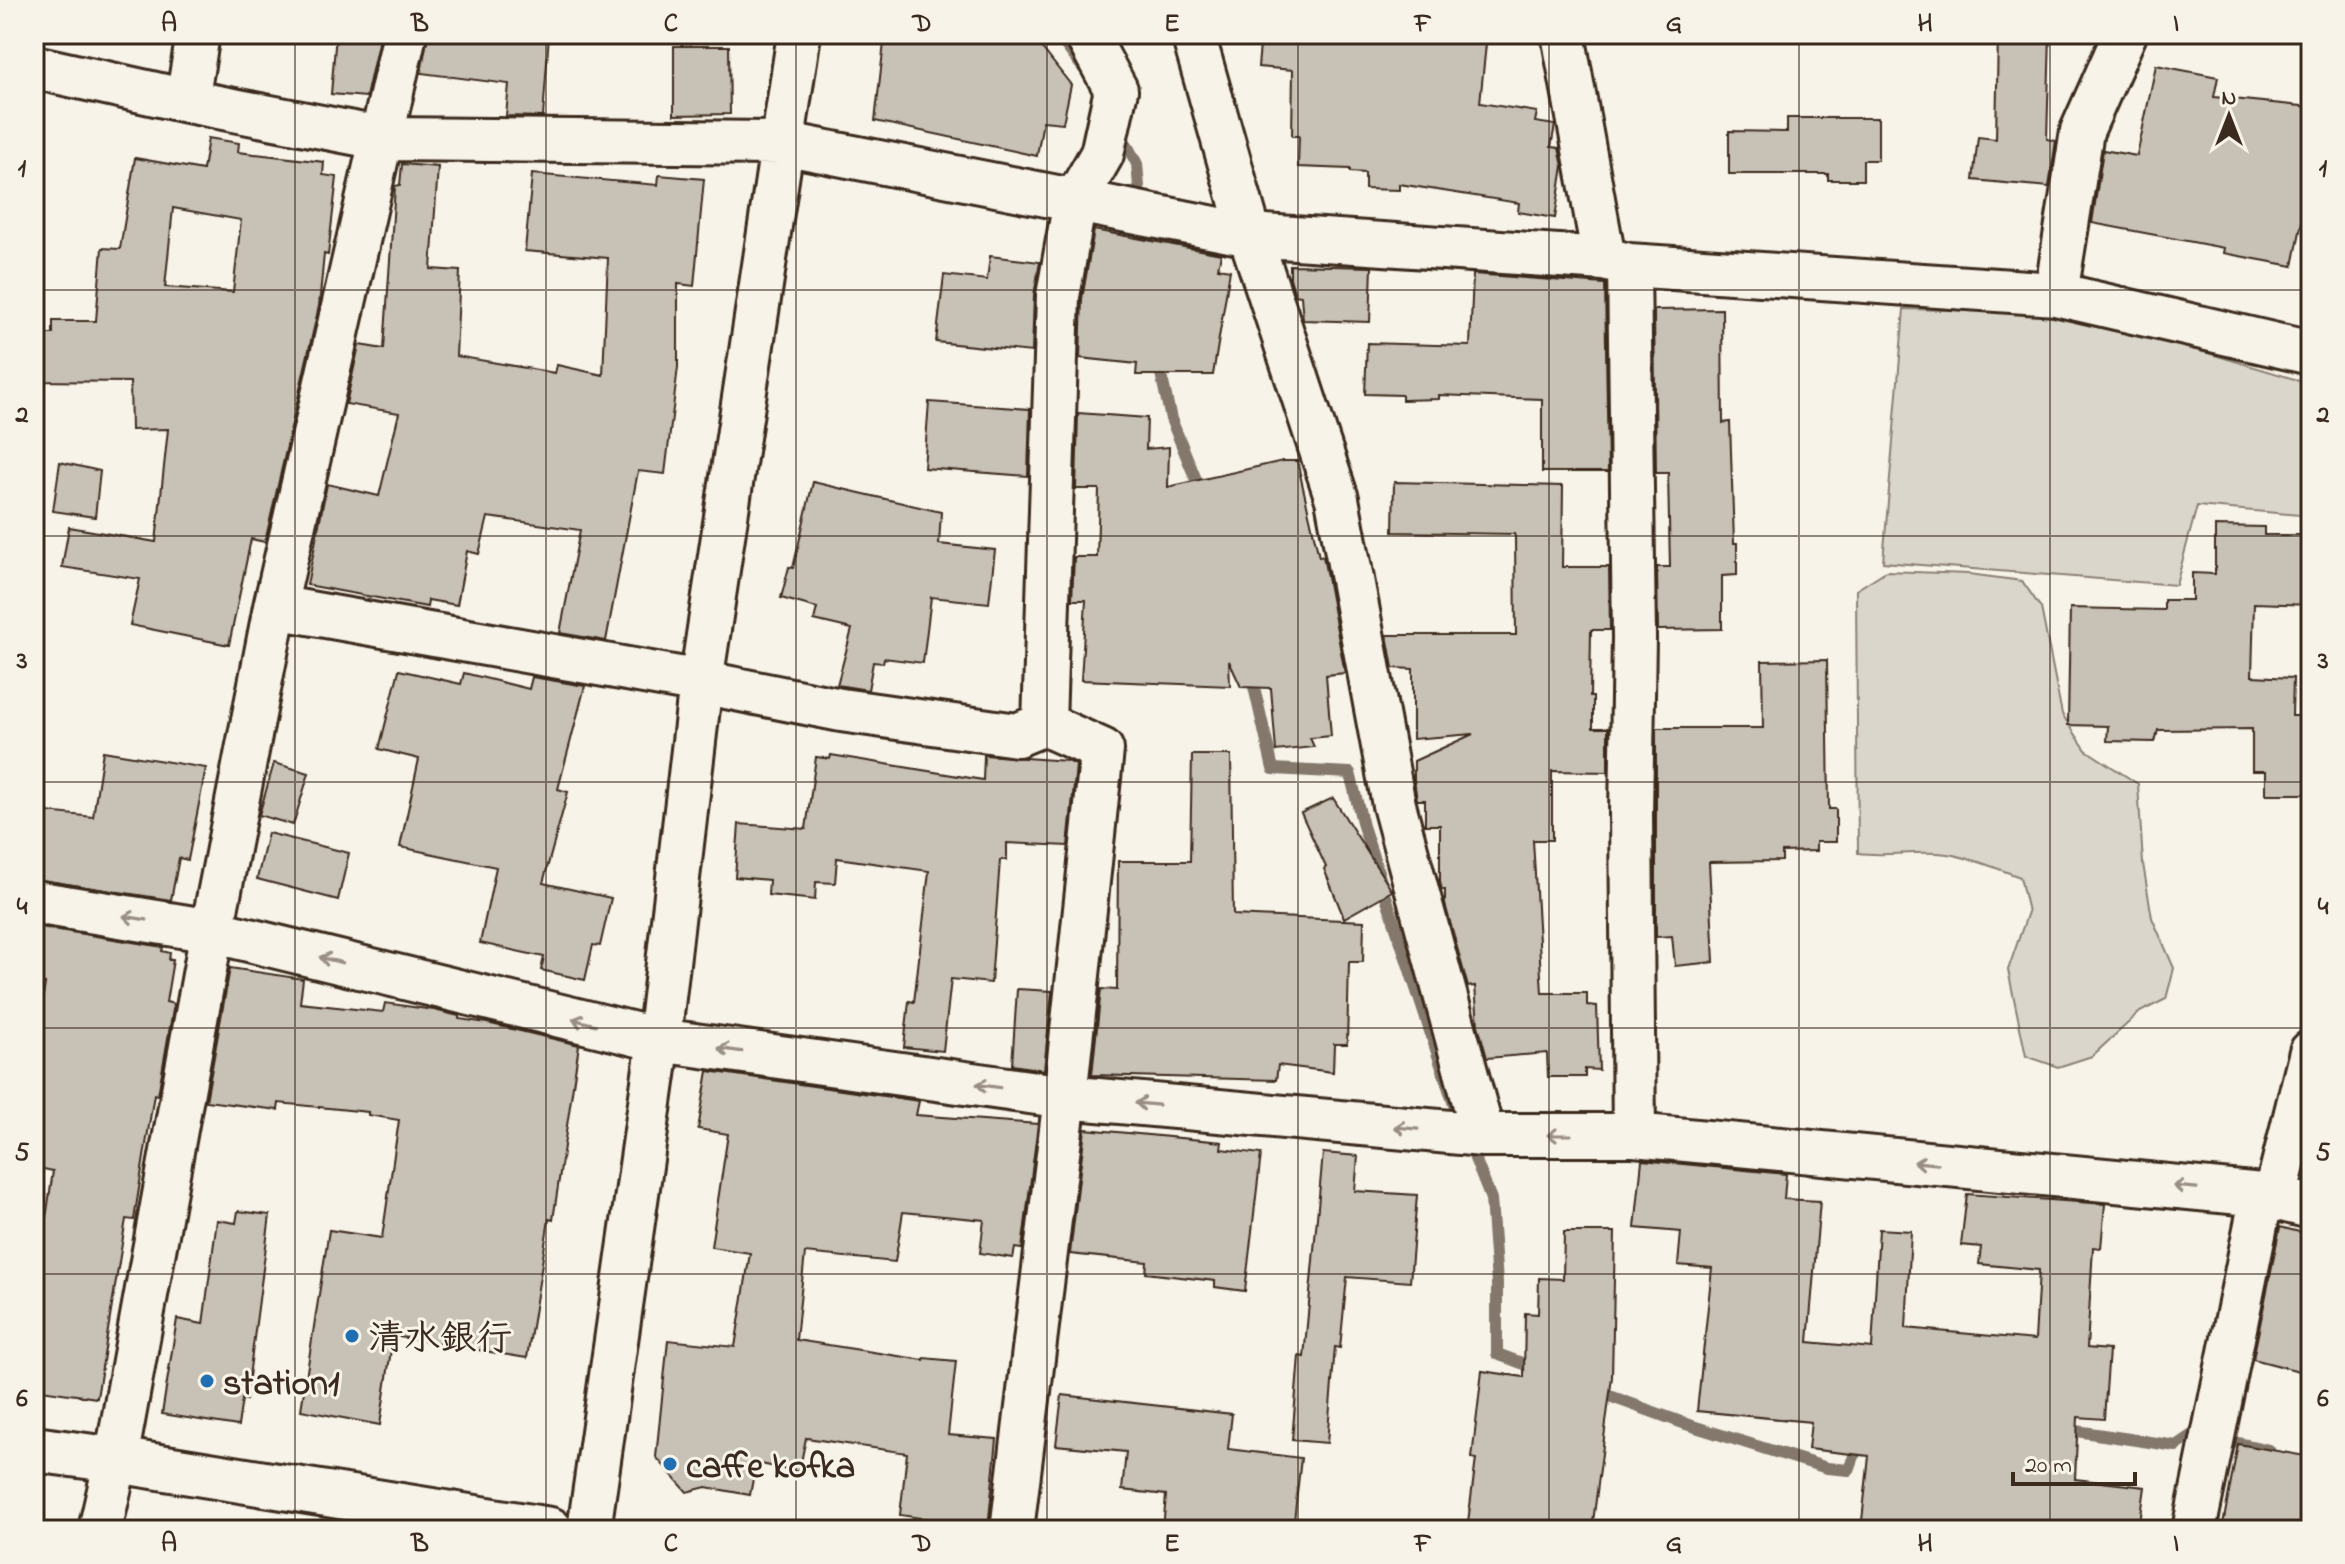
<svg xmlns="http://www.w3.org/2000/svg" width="2345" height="1564" viewBox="0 0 2345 1564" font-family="'Indie Flower','Klee One',sans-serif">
	<rect width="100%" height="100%" fill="#f7f3e8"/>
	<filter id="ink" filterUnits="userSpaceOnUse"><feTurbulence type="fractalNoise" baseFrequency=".0125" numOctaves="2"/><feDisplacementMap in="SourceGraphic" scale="16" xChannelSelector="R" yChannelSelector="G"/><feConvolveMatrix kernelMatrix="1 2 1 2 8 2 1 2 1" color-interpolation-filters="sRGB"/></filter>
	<g filter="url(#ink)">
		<!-- green -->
		<path fill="#dbd6cb" stroke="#8b8074" stroke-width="2" d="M 1904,309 L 2074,313 L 2311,384 L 2311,516 L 2197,506 L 2176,585 L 1883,562 Z
			M 1886,571 L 1969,574 L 2022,581 L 2041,608 L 2062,714 L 2086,750 L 2138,784 L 2143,864 L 2152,918 L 2174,968 L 2166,999 L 2140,1012 L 2092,1056 L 2058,1067 L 2026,1056 L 2008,970 L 2028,912 L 2020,877 C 1996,868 1972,858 1947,854 C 1918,850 1887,857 1858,853 L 1856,590 Z"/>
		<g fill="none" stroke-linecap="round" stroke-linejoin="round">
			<!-- stream -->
			<path stroke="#84786c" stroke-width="12" d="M 1057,34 L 1084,69
				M 1119,130 L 1137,164 L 1145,255
				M 1158,360 L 1171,419 L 1202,494
				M 1251,674 L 1273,769 L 1350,773 L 1363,826 L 1459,1120
				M 1468,1141 L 1491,1199 L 1497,1283 L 1497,1354 L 1538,1369
				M 1596,1391 L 1686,1424 L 1827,1468 L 1849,1470 L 1860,1440
				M 2063,1429 L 2176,1446 L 2195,1433 L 2269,1450"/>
		</g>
		<!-- building -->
		<path fill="#c8c1b6" stroke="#3b2a1e" stroke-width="2" fill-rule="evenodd" d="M 336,34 L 380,34 L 366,97 L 331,94 Z
			M 428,34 L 549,34 L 543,117 L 506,116 L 509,84 L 421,73 Z
			M 885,34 L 1031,34 L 1071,85 L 1063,123 L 1043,121 L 1037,156 L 875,121 Z
			M 1261,34 L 1487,34 L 1480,103 L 1537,112 L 1535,122 L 1555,125 L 1551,147 L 1559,148 L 1563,166 L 1555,218 L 1518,212 L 1519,203 L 1399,184 L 1399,190 L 1365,189 L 1365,173 L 1350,172 L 1350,169 L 1298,167 L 1299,136 L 1292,136 L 1293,70 L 1258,67 Z
			M 1998,34 L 2050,34 L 2047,139 L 2056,141 L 2049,187 L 1973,180 L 1978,137 L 1996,139 Z
			M 674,46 L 729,46 L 730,114 L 674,115 Z
			M 2156,65 L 2218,77 L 2214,97 L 2311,107 L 2311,177 L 2293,266 L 2223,253 L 2224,248 L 2092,223 L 2103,150 L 2137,156 Z
			M 1787,118 L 1878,118 L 1878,160 L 1863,160 L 1863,180 L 1828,180 L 1828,174 L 1729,174 L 1729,131 L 1787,132 Z
			M 208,138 L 239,143 L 238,152 L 324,162 L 323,175 L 337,177 L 328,255 L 324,254 L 319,306 L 265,542 L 251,539 L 229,645 L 130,625 L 140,579 L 62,567 L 69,527 L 156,542 L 168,429 L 131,430 L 130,382 L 34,381 L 34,334 L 53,334 L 53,321 L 96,321 L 102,248 L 120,249 L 135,158 L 203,170 ZM 173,208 L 241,220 L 233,292 L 165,287 Z
			M 402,164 L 438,167 L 431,269 L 460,271 L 456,356 L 555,373 L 557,365 L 603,375 L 608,258 L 525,251 L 532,174 L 658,185 L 659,175 L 704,179 L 694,286 L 678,284 L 678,367 L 665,474 L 638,471 L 606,641 L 560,633 L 580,530 L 488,517 L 479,554 L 467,551 L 457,605 L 428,600 L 427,607 L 307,585 L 327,484 L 379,496 L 399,413 L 346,404 L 359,345 L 384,349 L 395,186 L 400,185 Z
			M 1094,230 L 1221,254 L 1218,268 L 1230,270 L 1213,375 L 1136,375 L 1137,364 L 1080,358 L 1082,299 Z
			M 990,256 L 1040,262 L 1034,295 L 1032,352 L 936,342 L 944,275 L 987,280 Z
			M 1290,265 L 1372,267 L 1370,322 L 1303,320 L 1301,296 L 1295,295 L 1290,278 Z
			M 1473,274 L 1605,284 L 1608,472 L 1542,472 L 1542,399 L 1439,395 L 1439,399 L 1402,400 L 1402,395 L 1365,394 L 1367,343 L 1470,346 Z
			M 1722,309 L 1723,423 L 1730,422 L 1734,543 L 1737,543 L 1737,575 L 1722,576 L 1722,629 L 1658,630 L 1657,567 L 1670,567 L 1668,473 L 1656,473 L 1654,310 Z
			M 929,402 L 1030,409 L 1028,476 L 924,468 Z
			M 1078,413 L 1147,418 L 1146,449 L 1169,447 L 1168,487 L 1283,461 L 1297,461 L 1319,557 L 1323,556 L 1345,673 L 1326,675 L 1331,736 L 1310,738 L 1314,747 L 1276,751 L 1271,688 L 1241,687 L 1229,661 L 1230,686 L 1081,680 L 1086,600 L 1072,600 L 1074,557 L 1097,557 L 1099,489 L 1076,489 Z
			M 60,462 L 100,471 L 95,517 L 53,511 Z
			M 813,482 L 941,512 L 939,544 L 995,550 L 989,603 L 931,597 L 923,663 L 884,658 L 883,663 L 873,662 L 868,690 L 837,685 L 852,629 L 814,620 L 817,608 L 781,598 L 789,567 L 793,568 Z
			M 1394,482 L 1563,486 L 1562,567 L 1609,567 L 1610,630 L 1591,630 L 1590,697 L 1593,697 L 1593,728 L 1608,728 L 1608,772 L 1552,771 L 1552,840 L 1533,840 L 1542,993 L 1587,993 L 1587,1005 L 1597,1006 L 1599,1070 L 1585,1069 L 1585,1077 L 1548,1077 L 1547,1053 L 1487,1058 L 1478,1025 L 1475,986 L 1468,987 L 1445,904 L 1445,890 L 1442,890 L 1440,882 L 1440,825 L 1425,825 L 1425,800 L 1417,800 L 1414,780 L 1414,761 L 1473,734 L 1413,739 L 1413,669 L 1393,668 L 1387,635 L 1516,635 L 1515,537 L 1514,534 L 1393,532 Z
			M 2215,526 L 2264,527 L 2264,535 L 2311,535 L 2311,605 L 2254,603 L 2252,676 L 2293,678 L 2292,716 L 2311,716 L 2311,794 L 2266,794 L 2266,771 L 2252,771 L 2252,729 L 2158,730 L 2155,742 L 2107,741 L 2108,726 L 2068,725 L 2070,608 L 2164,610 L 2164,600 L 2192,600 L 2192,573 L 2215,574 Z
			M 1827,660 L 1829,809 L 1836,809 L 1836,842 L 1816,842 L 1816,851 L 1782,852 L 1782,861 L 1709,862 L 1714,962 L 1675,966 L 1672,936 L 1656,937 L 1656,728 L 1763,728 L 1762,661 Z
			M 399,670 L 461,684 L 464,673 L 529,689 L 532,677 L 585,686 L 558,789 L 568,792 L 543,883 L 611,898 L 600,946 L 593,945 L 585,980 L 541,970 L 544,957 L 480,943 L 496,867 L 400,847 L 419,759 L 379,749 Z
			M 103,751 L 206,768 L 188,860 L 179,858 L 171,900 L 34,879 L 38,811 L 93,817 Z
			M 831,755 L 983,780 L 984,755 L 1068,761 L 1076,765 L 1068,846 L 1007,843 L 1007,860 L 1000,860 L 991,983 L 951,979 L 943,1051 L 904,1047 L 909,1001 L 914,1002 L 929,871 L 837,858 L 835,883 L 816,882 L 815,900 L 768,895 L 769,880 L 735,877 L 739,824 L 806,829 L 816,757 L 830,759 Z
			M 1192,755 L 1231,755 L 1233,915 L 1364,921 L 1363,962 L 1349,962 L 1347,1044 L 1334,1044 L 1333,1072 L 1278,1065 L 1276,1080 L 1092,1075 L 1101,989 L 1117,990 L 1118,861 L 1190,861 Z
			M 274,763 L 309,773 L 293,825 L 259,815 Z
			M 1333,798 L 1392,891 L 1344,918 L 1324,869 L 1326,867 L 1301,813 Z
			M 268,833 L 349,853 L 338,900 L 257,879 Z
			M 34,926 L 163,947 L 162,951 L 170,953 L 169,960 L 173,960 L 166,1002 L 174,1004 L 158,1095 L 154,1094 L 134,1220 L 126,1219 L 97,1398 L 34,1389 L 34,1300 L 53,1171 L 34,1167 L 34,1053 L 45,984 L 34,983 Z
			M 230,968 L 303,979 L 300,1003 L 383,1012 L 385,1003 L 434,1010 L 459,1016 L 459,1019 L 487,1023 L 579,1045 L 553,1220 L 549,1219 L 527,1358 L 393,1336 L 380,1425 L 301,1410 L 329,1230 L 382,1238 L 399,1120 L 368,1115 L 368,1112 L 279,1103 L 278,1110 L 206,1101 Z
			M 1017,989 L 1052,991 L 1044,1070 L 1012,1065 Z
			M 708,1071 L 919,1101 L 916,1115 L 1038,1124 L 1022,1249 L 1015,1248 L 1013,1258 L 980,1253 L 984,1220 L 903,1212 L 895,1262 L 805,1253 L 796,1340 L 924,1360 L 924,1358 L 956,1361 L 948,1435 L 997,1439 L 988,1528 L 900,1515 L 907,1453 L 806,1438 L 799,1472 L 756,1463 L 750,1495 L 706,1487 L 687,1492 L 656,1457 L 668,1340 L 735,1347 L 750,1253 L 711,1247 L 728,1134 L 698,1129 Z
			M 1085,1129 L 1222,1142 L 1221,1149 L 1261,1154 L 1245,1291 L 1215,1287 L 1215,1281 L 1146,1273 L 1147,1262 L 1070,1254 Z
			M 1323,1153 L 1358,1156 L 1355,1191 L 1417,1195 L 1410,1282 L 1347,1277 L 1340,1348 L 1335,1347 L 1327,1443 L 1292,1440 L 1299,1356 L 1304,1357 Z
			M 1642,1160 L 1786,1174 L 1784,1199 L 1820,1201 L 1808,1342 L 1872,1348 L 1879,1229 L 1911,1231 L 1906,1328 L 2035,1340 L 2039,1270 L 1979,1264 L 1981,1247 L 1961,1245 L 1967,1194 L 2105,1204 L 2101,1248 L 2093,1247 L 2087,1348 L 2109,1350 L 2104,1419 L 2078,1417 L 2075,1479 L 2145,1487 L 2139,1530 L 1861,1530 L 1869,1456 L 1808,1449 L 1811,1422 L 1697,1411 L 1712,1268 L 1678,1265 L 1681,1232 L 1635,1228 Z
			M 238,1211 L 270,1215 L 246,1400 L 242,1399 L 238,1426 L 162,1414 L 177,1319 L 203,1324 L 217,1220 L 236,1223 Z
			M 2280,1227 L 2311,1235 L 2311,1356 L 2307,1373 L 2253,1359 Z
			M 1564,1232 L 1615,1232 L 1612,1377 L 1592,1530 L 1467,1530 L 1476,1459 L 1472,1458 L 1482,1371 L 1524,1377 L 1525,1313 L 1538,1314 L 1539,1278 L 1563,1279 Z
			M 1062,1395 L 1232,1414 L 1228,1449 L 1301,1458 L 1293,1530 L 1163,1530 L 1166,1495 L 1122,1490 L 1126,1452 L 1056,1445 Z
			M 2238,1444 L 2311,1457 L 2311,1530 L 2222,1530 Z"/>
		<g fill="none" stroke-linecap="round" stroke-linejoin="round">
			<!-- minor casing -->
			<g stroke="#3b2a1e" stroke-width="48">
				<path id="minor" d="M 1193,34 L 1250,235 L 1337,499 L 1394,805 L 1483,1135
					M 1563,34 L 1604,259
					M 34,67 L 187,101 L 384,139 L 782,143 L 1250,235 L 1604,259 L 1629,265 L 2056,294 L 2311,353
					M 187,101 L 198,34
					M 1629,265 L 1634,638 L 1631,814 L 1634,1135
					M 2056,294 L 2082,131 L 2125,34
					M 275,607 L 701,682 L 841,710 L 1017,735 L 1044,724
					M 34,902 L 212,931 L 659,1040 L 1065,1097 L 1483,1135 L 1634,1135 L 2262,1195 L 2311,1207
					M 2275,1197 L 2311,1052
					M 100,1530 L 116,1460 L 212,931 L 275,607 L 405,34
					M 589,1530 L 659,1040 L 701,682 L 799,34
					M 1012,1530 L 1065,1097 L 1102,750 L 1044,724 L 1058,296 L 1075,201 L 1102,154 L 1116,90 L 1086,34
					M 2194,1530 L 2262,1195"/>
			</g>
			<!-- major casing -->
			<g stroke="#3b2a1e" stroke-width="50">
				<path id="major" d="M 34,1449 L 116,1460 L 550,1530"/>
			</g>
			<!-- minor -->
			<use href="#minor" stroke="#f7f3e8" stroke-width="42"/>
			<!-- major -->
			<use href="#major" stroke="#f7f3e8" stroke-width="44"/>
		</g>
		<!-- one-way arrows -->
		<defs><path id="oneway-shaft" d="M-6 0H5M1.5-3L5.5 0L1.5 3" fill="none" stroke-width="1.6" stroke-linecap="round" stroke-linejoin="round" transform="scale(2)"/></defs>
		<g stroke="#998e83">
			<use href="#oneway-shaft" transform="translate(135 918) rotate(-171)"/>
			<use href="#oneway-shaft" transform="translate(331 960) rotate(-166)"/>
			<use href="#oneway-shaft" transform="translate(584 1022) rotate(-166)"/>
			<use href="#oneway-shaft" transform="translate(730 1050) rotate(-172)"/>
			<use href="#oneway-shaft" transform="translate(988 1086) rotate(-172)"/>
			<use href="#oneway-shaft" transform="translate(1147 1104) rotate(-175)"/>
			<use href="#oneway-shaft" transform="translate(1406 1128) rotate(-175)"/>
			<use href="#oneway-shaft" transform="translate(1559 1135) rotate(-180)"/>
			<use href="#oneway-shaft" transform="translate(1926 1163) rotate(-175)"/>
			<use href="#oneway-shaft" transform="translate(2185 1187) rotate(-175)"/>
		</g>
	</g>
	<!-- grid -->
	<path fill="none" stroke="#3b2a1e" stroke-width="2" stroke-opacity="0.55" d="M 295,34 L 295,1530M 546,34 L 546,1530M 796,34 L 796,1530M 1047,34 L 1047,1530M 1298,34 L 1298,1530M 1549,34 L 1549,1530M 1799,34 L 1799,1530M 2050,34 L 2050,1530M 34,290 L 2311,290M 34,536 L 2311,536M 34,782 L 2311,782M 34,1028 L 2311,1028M 34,1274 L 2311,1274"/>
	<!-- markers -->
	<g fill="#1f6fb2" stroke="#f7f3e8" stroke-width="3">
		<circle cx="352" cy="1336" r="8"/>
		<circle cx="207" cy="1381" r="8"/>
		<circle cx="670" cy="1464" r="8"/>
	</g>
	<g text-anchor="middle" stroke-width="6" stroke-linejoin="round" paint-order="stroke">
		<!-- poi labels -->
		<g font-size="36" font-weight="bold" fill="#3b2a1e" stroke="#f7f3e8" text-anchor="start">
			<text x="368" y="1349">清水銀行</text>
			<text x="223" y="1394">station1</text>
			<text x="686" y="1477">caffe kofka</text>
		</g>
	</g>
	<!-- margin -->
	<rect width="2345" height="1564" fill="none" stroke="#f7f3e8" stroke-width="88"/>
	<!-- north arrow -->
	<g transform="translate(2229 116)" stroke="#f7f3e8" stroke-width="6" paint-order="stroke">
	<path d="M0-6L14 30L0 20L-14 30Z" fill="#3b2a1e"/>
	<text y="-12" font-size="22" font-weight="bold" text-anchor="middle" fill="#3b2a1e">N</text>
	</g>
	<!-- scale -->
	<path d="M2013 1472v12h122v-12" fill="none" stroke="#3b2a1e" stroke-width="4"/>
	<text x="2025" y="1472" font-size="24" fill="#3b2a1e" stroke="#f7f3e8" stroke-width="6" paint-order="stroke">20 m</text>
	<rect x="44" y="44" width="2257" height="1476" fill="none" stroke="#3b2a1e" stroke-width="3"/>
	<g font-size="26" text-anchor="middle" font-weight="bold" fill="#3b2a1e">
		<text x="169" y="31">A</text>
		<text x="420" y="31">B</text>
		<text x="671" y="31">C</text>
		<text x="922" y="31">D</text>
		<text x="1172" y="31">E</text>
		<text x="1423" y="31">F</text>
		<text x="1674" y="31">G</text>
		<text x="1925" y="31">H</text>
		<text x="2176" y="31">I</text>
		<text x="22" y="176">1</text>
		<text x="2323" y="176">1</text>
		<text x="22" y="422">2</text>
		<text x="2323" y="422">2</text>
		<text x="22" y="668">3</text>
		<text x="2323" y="668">3</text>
		<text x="22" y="914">4</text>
		<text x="2323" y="914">4</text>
		<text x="22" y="1160">5</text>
		<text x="2323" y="1160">5</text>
		<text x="22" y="1406">6</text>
		<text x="2323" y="1406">6</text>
		<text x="169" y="1551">A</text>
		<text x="420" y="1551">B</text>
		<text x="671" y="1551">C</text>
		<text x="922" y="1551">D</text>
		<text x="1172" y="1551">E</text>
		<text x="1423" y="1551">F</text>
		<text x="1674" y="1551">G</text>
		<text x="1925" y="1551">H</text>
		<text x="2176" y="1551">I</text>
	</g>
</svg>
